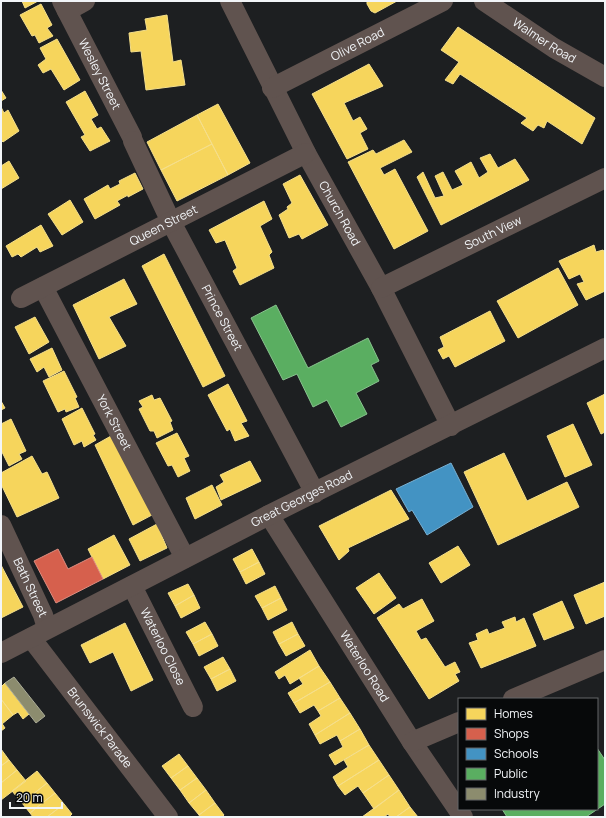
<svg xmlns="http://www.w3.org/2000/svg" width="606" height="818" viewBox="0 0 606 818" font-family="Manrope,sans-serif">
	<rect width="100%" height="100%" fill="#1d1f21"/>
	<!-- homes -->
	<path fill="#f6d55c" stroke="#f5df8b" d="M 22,1 L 38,1 L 25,8 Z
		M 367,1 L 397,1 L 375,13 L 371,11 L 367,4 Z
		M 41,4 L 52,25 L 47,28 L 53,36 L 39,43 L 35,35 L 32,36 L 20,15 Z
		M 167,15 L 173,62 L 181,60 L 185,85 L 146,90 L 141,51 L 131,52 L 129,33 L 147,30 L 145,19 Z
		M 458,27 L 595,118 L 582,144 L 547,121 L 544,128 L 538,125 L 533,131 L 521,123 L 527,118 L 460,74 L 453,84 L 445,80 L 459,62 L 441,50 Z
		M 57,39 L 80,80 L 64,90 L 51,69 L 43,73 L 38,65 L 46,59 L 40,48 Z
		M 369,64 L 383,86 L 344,103 L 353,121 L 360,117 L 367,129 L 360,133 L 368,149 L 347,159 L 312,94 Z
		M 1,90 L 6,98 L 1,101 Z
		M 85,91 L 98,115 L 91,119 L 97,129 L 101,127 L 110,141 L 90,151 L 81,137 L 85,135 L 66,102 Z
		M 218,104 L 250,163 L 228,175 L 197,115 Z
		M 1,107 L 4,113 L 8,110 L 19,131 L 3,142 L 1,140 Z
		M 197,115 L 212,144 L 161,170 L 147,142 Z
		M 404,140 L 412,152 L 380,168 L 384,175 L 395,169 L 428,231 L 394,249 L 348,162 L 373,150 L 376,154 Z
		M 212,144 L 228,175 L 177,201 L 161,170 Z
		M 490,154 L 498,168 L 515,159 L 529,180 L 441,225 L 417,177 L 423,172 L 435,198 L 444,196 L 435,176 L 443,172 L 452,190 L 463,185 L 455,171 L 471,162 L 479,178 L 488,172 L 480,158 Z
		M 9,161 L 19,178 L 1,189 L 1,166 Z
		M 135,173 L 143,189 L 128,197 L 128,195 L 117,201 L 120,205 L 95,219 L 84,199 L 108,185 L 110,189 L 120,184 L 119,181 Z
		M 300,175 L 328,225 L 302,239 L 299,234 L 289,238 L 279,215 L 288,209 L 287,207 L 292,203 L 283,184 Z
		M 70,200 L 83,222 L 62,235 L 48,214 Z
		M 264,201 L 272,219 L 260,226 L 272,252 L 269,255 L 274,268 L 240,285 L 233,271 L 237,268 L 225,240 L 216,243 L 209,230 Z
		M 41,225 L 53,246 L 40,252 L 37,247 L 21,257 L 18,254 L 12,257 L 6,246 Z
		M 594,245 L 596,252 L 603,250 L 605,253 L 605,291 L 586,300 L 577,284 L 584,282 L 580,274 L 569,279 L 559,261 Z
		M 164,254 L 225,376 L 203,387 L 142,266 Z
		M 558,268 L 578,305 L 518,338 L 497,301 Z
		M 124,279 L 137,304 L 109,317 L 126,346 L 99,359 L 73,305 Z
		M 490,311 L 505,341 L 455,367 L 449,356 L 443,359 L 438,350 L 444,347 L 440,337 Z
		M 35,317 L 49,342 L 29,354 L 15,327 Z
		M 52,348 L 62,370 L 49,377 L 44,367 L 37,372 L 30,359 Z
		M 64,371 L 77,397 L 75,398 L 79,407 L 66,412 L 65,409 L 58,412 L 43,381 Z
		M 228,384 L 247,421 L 241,423 L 249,436 L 235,441 L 230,429 L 227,431 L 208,395 Z
		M 605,394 L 605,432 L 601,434 L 587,403 Z
		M 152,395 L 154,400 L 160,398 L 172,421 L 170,422 L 173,430 L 157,438 L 154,431 L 150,431 L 139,409 L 143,407 L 139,401 Z
		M 1,401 L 5,408 L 1,410 Z
		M 82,408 L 95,434 L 93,435 L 96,440 L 84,447 L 82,441 L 74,445 L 62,419 Z
		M 11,419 L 26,451 L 19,454 L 22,459 L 9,466 L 1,450 L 1,424 Z
		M 573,424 L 592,465 L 565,477 L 547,436 Z
		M 177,433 L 189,456 L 184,458 L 190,471 L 178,477 L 172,465 L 168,466 L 156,443 Z
		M 111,436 L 152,515 L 133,525 L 95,445 Z
		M 504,453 L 527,501 L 567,482 L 579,507 L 498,545 L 464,472 Z
		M 32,456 L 42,474 L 47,472 L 59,498 L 17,517 L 1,484 L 1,473 Z
		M 250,461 L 261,481 L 221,500 L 216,487 L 224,482 L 220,475 Z
		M 212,485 L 222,505 L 195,519 L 186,498 Z
		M 391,490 L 409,519 L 348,548 L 349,551 L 339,560 L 319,526 Z
		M 157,524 L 167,548 L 140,561 L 129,539 Z
		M 114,535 L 130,565 L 103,579 L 88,549 Z
		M 458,546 L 470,565 L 441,583 L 429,563 Z
		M 252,549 L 259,562 L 240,572 L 233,559 Z
		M 259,562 L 265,574 L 246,584 L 240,572 Z
		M 1,565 L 23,607 L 1,618 Z
		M 379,573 L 396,598 L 374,614 L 356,588 Z
		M 605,582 L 605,616 L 586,624 L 574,595 Z
		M 188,584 L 194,595 L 175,606 L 168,593 Z
		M 275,586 L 281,598 L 262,608 L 255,596 Z
		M 194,595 L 200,608 L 181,618 L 175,606 Z
		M 281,598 L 287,610 L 268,620 L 262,608 Z
		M 422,599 L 434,621 L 416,631 L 421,640 L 426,638 L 445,667 L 455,662 L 460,672 L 455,674 L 459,681 L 429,699 L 377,618 L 399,604 L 403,609 Z
		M 562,601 L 574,628 L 544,640 L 533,614 Z
		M 515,617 L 516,622 L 524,618 L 536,646 L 481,668 L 469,643 L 478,640 L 476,634 L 487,629 L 489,634 L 505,628 L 502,622 Z
		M 205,622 L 212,634 L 193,644 L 186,632 Z
		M 292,622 L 298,634 L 279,644 L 273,632 Z
		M 125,623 L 153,680 L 131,691 L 113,652 L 90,663 L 81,645 Z
		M 212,634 L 218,646 L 199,656 L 193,644 Z
		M 298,634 L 305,646 L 286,656 L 279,644 Z
		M 310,650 L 319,666 L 290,684 L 285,675 L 279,679 L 275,672 Z
		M 223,657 L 230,669 L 211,679 L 204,667 Z
		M 319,666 L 330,682 L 294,703 L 288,693 L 303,684 L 299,678 Z
		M 230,669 L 236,681 L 217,691 L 211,679 Z
		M 330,682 L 340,698 L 318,711 L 314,705 L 300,713 L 294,703 Z
		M 5,683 L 29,714 L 23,719 L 18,712 L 13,715 L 1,699 L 1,687 Z
		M 340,698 L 350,713 L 315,735 L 309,724 L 321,716 L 318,711 Z
		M 1,699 L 13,715 L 2,724 L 1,722 Z
		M 350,713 L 360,729 L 340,741 L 337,735 L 320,744 L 315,735 Z
		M 1,722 L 5,728 L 1,731 Z
		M 360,729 L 369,745 L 335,765 L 329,755 L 343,747 L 340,741 Z
		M 369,745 L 379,760 L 338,786 L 333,777 L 348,767 L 344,760 Z
		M 1,749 L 9,760 L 1,766 Z
		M 179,754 L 188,766 L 171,778 L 162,766 Z
		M 9,760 L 17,770 L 1,783 L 1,766 Z
		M 379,760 L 389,775 L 363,793 L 358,786 L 345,795 L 338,786 Z
		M 188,766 L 197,778 L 180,790 L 171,778 Z
		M 17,770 L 26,781 L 1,800 L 1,783 Z
		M 37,771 L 47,783 L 22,803 L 12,791 Z
		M 389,775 L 399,790 L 374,809 L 363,793 Z
		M 197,778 L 206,790 L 189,803 L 180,790 Z
		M 47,783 L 55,793 L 30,813 L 22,803 Z
		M 206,790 L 215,803 L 199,815 L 189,803 Z
		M 399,790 L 410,807 L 396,817 L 390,817 L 388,814 L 384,817 L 362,817 Z
		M 55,793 L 64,804 L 47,817 L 33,817 L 30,813 Z
		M 215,803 L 224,815 L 222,817 L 200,817 L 199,815 Z
		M 64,804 L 72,814 L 69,817 L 47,817 Z
		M 410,807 L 418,817 L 396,817 Z"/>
	<!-- shops -->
	<path fill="#d6604d" stroke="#de8d80" d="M 58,549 L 68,569 L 92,557 L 103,579 L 56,603 L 34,561 Z"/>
	<!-- schools -->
	<path fill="#4393c3" stroke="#78b0d3" d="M 451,463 L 473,507 L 427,535 L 412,510 L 409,512 L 396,489 Z"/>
	<!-- public -->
	<path fill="#5aae61" stroke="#88c38e" d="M 276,305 L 308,368 L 368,338 L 379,361 L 371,365 L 379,381 L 356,393 L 367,414 L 341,427 L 327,400 L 313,407 L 297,374 L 283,380 L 251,318 Z
		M 597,748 L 605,760 L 605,804 L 586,817 L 507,817 L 502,809 L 597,809 Z"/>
	<!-- industry -->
	<path fill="#8c8c6e" stroke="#abac97" d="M 14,677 L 45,716 L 36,723 L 5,683 Z"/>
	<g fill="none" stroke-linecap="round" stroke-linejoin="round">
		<!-- street -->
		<g stroke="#60534f" stroke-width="20">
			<path d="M 62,1 L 67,11 L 85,1"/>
			<path id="s1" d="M 230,1 L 306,153 L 381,288 L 451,426"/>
			<path id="s2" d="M 484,1 L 554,48 L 605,77"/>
			<path id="s3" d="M 67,11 L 132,137"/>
			<path id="s4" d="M 272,88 L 443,1"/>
			<path id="s5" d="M 133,141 L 171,222 L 315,493"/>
			<path id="s6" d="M 43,287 L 185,558"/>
			<path id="s7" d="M 381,288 L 605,178"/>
			<path id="s8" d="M 21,298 L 306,153"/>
			<path id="s9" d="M 269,515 L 412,742 L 463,817"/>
			<path id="s10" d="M 1,525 L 43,615 L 47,628"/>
			<path id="s11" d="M 132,586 L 193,707"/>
			<path id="s12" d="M 31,638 L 168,817"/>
			<path id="s13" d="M 1,653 L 269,515 L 605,348"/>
			<path d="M 513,699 L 605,660"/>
			<path d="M 412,742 L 459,722"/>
		</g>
	</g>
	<g text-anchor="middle" stroke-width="4" stroke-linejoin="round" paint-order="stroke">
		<!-- street labels -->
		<g font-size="12" fill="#f2f5f8" stroke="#07090a">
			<text dy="4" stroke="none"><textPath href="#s2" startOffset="72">Walmer Road</textPath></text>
			<text dy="4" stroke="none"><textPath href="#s4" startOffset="96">Olive Road</textPath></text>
			<text dy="4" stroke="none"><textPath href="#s3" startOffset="71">Wesley Street</textPath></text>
			<text dy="4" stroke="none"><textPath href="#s1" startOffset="239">Church Road</textPath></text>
			<text dy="4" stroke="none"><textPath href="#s8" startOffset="160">Queen Street</textPath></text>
			<text dy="4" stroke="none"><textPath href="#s7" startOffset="125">South View</textPath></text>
			<text dy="4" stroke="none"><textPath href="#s5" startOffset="198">Prince Street</textPath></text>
			<text dy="4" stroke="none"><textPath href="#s6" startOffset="153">York Street</textPath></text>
			<text dy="4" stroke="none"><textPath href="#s13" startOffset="338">Great Georges Road</textPath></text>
			<text dy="4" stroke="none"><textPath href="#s10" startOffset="69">Bath Street</textPath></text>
			<text dy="4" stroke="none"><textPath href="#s11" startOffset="68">Waterloo Close</textPath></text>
			<text dy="4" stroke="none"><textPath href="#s9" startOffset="179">Waterloo Road</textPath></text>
			<text dy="4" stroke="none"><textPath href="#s12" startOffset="113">Brunswick Parade</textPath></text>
		</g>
	</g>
	<!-- border -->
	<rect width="606" height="818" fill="none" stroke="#f2f5f8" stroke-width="4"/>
	<!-- legend -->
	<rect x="458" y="698" width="140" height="112" fill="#07090a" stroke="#656769"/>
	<rect x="466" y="708" width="20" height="12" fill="#f6d55c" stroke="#656769"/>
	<text x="494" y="718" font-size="12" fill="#f2f5f8">Homes</text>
	<rect x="466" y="728" width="20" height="12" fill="#d6604d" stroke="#656769"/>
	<text x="494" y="738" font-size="12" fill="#f2f5f8">Shops</text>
	<rect x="466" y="748" width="20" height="12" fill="#4393c3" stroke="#656769"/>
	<text x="494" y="758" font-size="12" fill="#f2f5f8">Schools</text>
	<rect x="466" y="768" width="20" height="12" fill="#5aae61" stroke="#656769"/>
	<text x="494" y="778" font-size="12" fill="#f2f5f8">Public</text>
	<rect x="466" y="788" width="20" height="12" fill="#8c8c6e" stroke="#656769"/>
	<text x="494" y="798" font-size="12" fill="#f2f5f8">Industry</text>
	<!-- scale -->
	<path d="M10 802v6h52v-6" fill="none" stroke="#f2f5f8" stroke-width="2"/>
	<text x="16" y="802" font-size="12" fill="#f2f5f8" stroke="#07090a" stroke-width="3" paint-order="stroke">20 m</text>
</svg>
